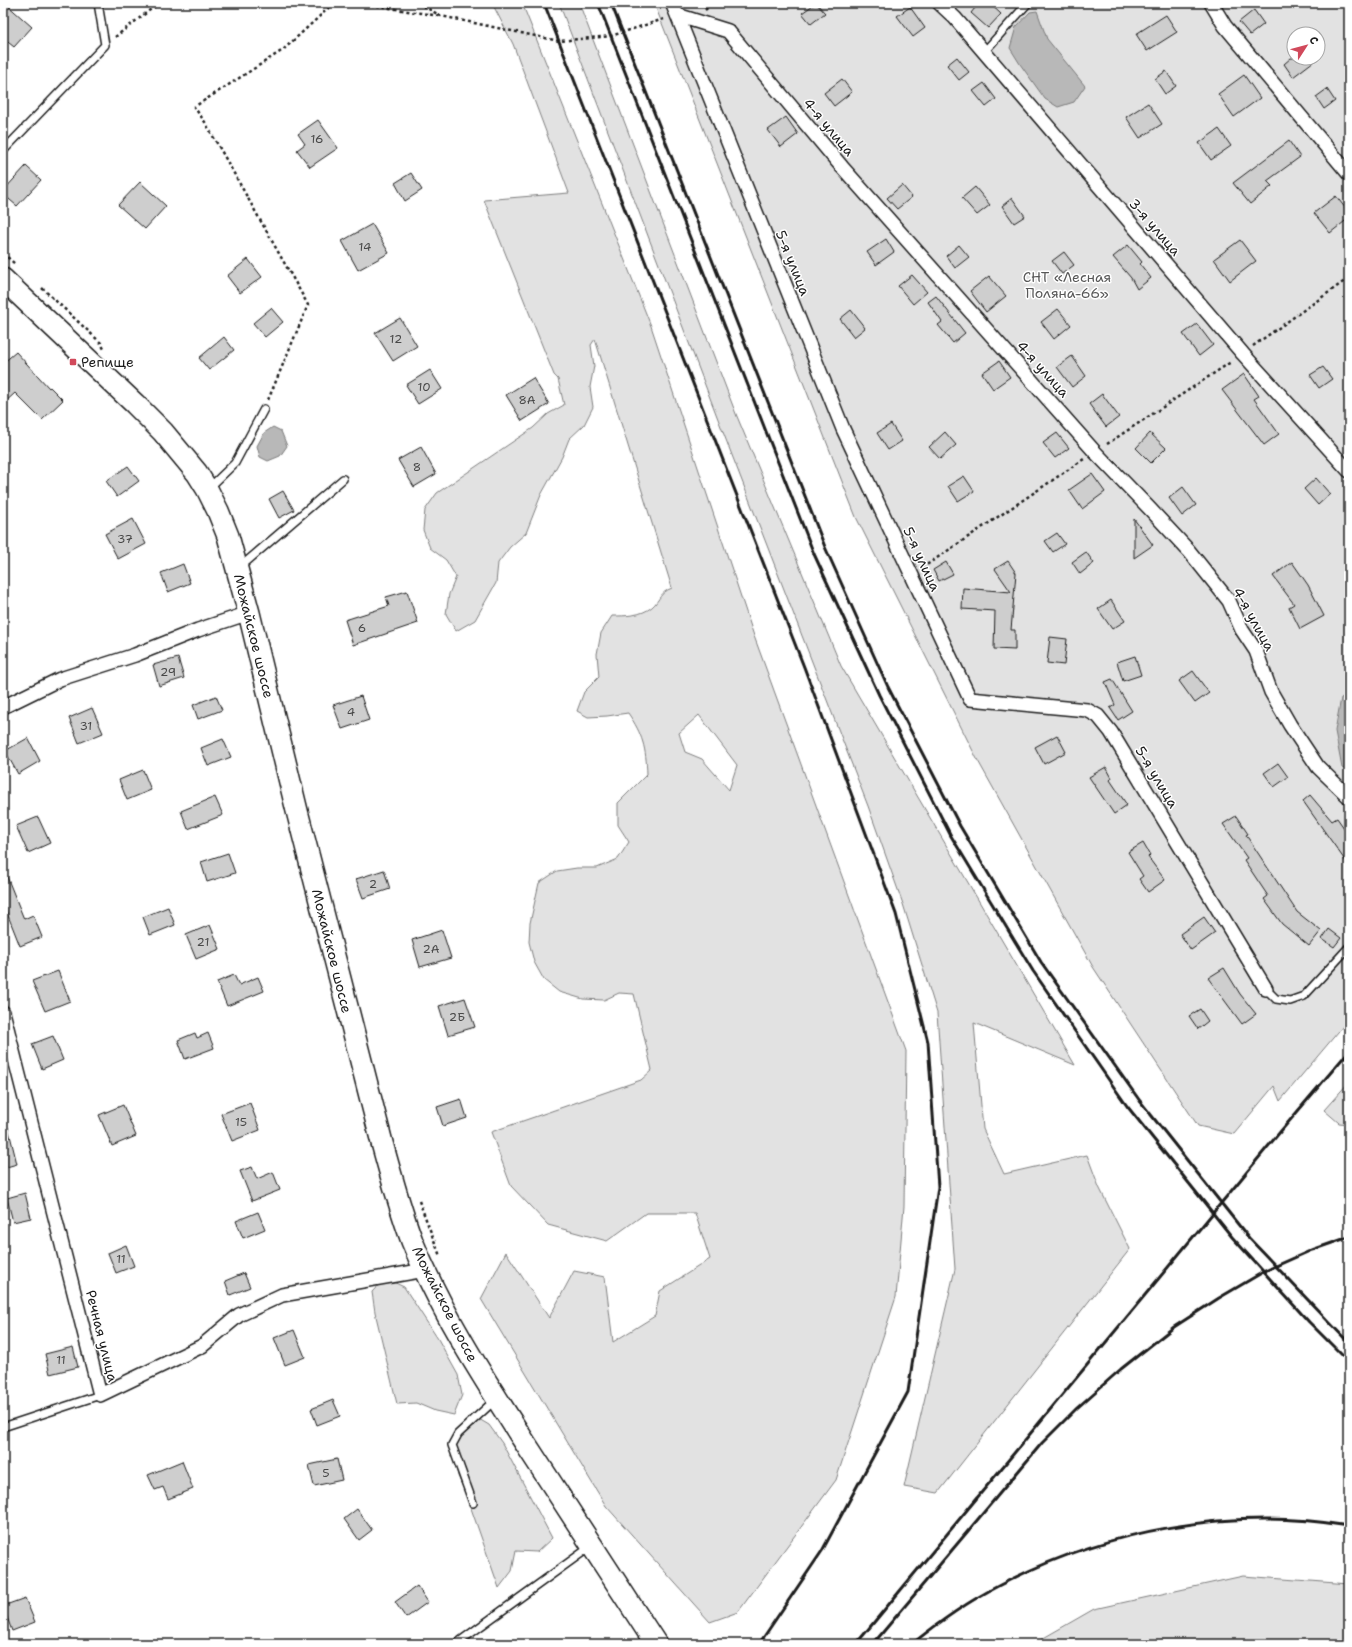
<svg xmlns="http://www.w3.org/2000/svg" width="1352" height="1647" viewBox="0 0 1352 1647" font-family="'Shantell Sans',sans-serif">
	<rect width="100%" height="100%" fill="#fff"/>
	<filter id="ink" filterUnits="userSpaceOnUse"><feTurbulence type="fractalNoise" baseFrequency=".025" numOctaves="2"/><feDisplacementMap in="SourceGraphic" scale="8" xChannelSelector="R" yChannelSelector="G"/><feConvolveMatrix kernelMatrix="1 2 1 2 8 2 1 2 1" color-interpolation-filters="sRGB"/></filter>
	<g filter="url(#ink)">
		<!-- green -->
		<path fill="#e2e2e2" stroke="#7f7f7f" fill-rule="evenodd" d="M 492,3 L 522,3 L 651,326 L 754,636 L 906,1051 L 904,1206 L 896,1297 L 836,1480 L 738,1612 L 710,1622 L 606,1506 L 481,1299 L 506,1252 L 549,1318 L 574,1271 L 605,1277 L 613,1342 L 655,1316 L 660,1291 L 710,1259 L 695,1213 L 646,1213 L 607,1241 L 548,1225 L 511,1186 L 491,1132 L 641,1080 L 652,1070 L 634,994 L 619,993 L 604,1000 L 583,999 L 559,992 L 544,980 L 534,962 L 529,942 L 530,923 L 539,883 L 557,871 L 577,868 L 597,868 L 618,859 L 629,842 L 618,825 L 618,803 L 647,774 C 646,748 643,735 628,713 L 607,716 L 588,717 L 577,711 L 584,692 L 599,677 L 597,654 L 601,633 L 612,616 C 626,616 641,616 652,607 C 661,599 659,593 672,588 L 595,339 L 591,345 L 594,366 L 590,387 L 593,407 L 584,425 L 569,439 L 562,457 L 541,495 L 526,533 L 510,547 L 498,563 L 496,583 L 475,620 L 456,631 L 446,614 L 449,594 L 456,577 L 446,560 L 430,548 L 423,530 L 425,510 L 437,493 L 533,428 L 548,414 L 564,405 L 558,379 L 554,375 L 484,200 L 569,193 L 513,44 ZM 699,715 L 737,765 L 729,790 L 702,759 L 685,752 L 679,733 Z
			M 559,3 L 579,3 L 736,414 L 841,666 L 1075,1065 L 974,1023 L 983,1129 L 1004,1174 L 1087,1155 L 1099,1187 L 1130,1249 L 938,1493 L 904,1487 L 955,1269 L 937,1013 L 903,904 L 868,806 L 723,432 Z
			M 654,3 L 1349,3 L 1349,1019 L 1280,1101 L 1274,1086 L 1234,1134 L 1198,1126 L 1093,967 L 977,759 L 856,517 ZM 1294,34 L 1318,34 L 1318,58 L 1294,58 Z
			M 1349,1082 L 1349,1124 L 1339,1123 L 1324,1110 Z
			M 385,1278 L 404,1287 L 438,1339 L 458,1375 L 462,1395 L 454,1415 L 435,1411 L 416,1403 L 397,1404 L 375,1312 L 372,1292 Z
			M 472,1415 L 489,1425 L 502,1443 L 552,1538 L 537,1552 L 516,1551 L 512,1571 L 499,1588 L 466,1494 L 458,1476 L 454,1458 L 457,1438 Z
			M 1243,1576 L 1349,1584 L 1349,1644 L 1033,1644 L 1094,1609 Z"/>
		<!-- water -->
		<path fill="#b8b8b8" stroke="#7a7a7a" d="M 1037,11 L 1047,39 L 1085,86 L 1074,102 L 1058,107 L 1045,99 L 1020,64 L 1010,48 L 1016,27 L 1030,12 Z
			M 273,427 L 281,431 L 287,446 L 280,456 L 268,461 L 260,457 L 257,446 L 264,433 Z
			M 1349,694 L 1349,771 L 1342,768 L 1335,731 L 1341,698 Z"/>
		<!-- building -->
		<path fill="#cecece" stroke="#1c1c1c" d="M 3,3 L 5,3 L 32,27 L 14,47 L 3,38 Z
			M 816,3 L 825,13 L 811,24 L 802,13 Z
			M 979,3 L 989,3 L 1001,14 L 988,28 L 971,13 Z
			M 910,7 L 925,28 L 913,37 L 897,16 Z
			M 1254,10 L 1264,24 L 1250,35 L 1239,22 Z
			M 1166,15 L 1177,32 L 1147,51 L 1136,34 Z
			M 957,57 L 969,72 L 959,80 L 947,65 Z
			M 1291,58 L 1318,58 L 1293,77 L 1284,64 Z
			M 1166,71 L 1176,86 L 1165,94 L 1155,79 Z
			M 1244,75 L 1260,98 L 1234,117 L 1218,94 Z
			M 842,79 L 852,92 L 834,106 L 824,93 Z
			M 984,83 L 996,99 L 986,107 L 973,91 Z
			M 1327,89 L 1335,101 L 1324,109 L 1316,97 Z
			M 1148,103 L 1162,124 L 1140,138 L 1126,117 Z
			M 786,117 L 798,134 L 781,147 L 768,130 Z
			M 318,120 L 338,148 L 310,167 L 297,150 L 305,144 L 298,134 Z
			M 1219,129 L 1231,146 L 1211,160 L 1199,143 Z
			M 1289,141 L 1300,157 L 1267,181 L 1272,186 L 1250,204 L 1233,183 Z
			M 26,166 L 41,180 L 17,206 L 3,194 L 3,191 Z
			M 411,173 L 422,190 L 405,201 L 395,183 Z
			M 140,182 L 166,206 L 145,229 L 118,205 Z
			M 902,185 L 912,197 L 897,209 L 887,198 Z
			M 975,187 L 990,205 L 977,215 L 962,198 Z
			M 1336,196 L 1349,213 L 1349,218 L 1330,233 L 1314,213 Z
			M 1012,198 L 1025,216 L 1014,223 L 1002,206 Z
			M 372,224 L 389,253 L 358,270 L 342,241 Z
			M 886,239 L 894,252 L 876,265 L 867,252 Z
			M 1240,240 L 1256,261 L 1230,281 L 1214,259 Z
			M 959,245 L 969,257 L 955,268 L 946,256 Z
			M 1128,245 L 1142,262 L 1140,264 L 1151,278 L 1137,289 L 1131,278 L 1113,257 Z
			M 1064,252 L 1074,265 L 1062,274 L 1052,261 Z
			M 248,259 L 262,277 L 240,293 L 227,276 Z
			M 912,275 L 927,292 L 913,304 L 898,286 Z
			M 989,276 L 1006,296 L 986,312 L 970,291 Z
			M 936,296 L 965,333 L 953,343 L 938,325 L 942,322 L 928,302 Z
			M 271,308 L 283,322 L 265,337 L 253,323 Z
			M 1058,309 L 1071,325 L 1054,339 L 1041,322 Z
			M 851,310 L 865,328 L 854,337 L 840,319 Z
			M 400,318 L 417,346 L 393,361 L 375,333 Z
			M 1197,324 L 1213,345 L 1199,356 L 1183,334 Z
			M 224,337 L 234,350 L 209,370 L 199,358 Z
			M 16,352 L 49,388 L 50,387 L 63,400 L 42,420 L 15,393 L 3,404 L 3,363 Z
			M 1072,356 L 1086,376 L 1072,387 L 1057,367 Z
			M 999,361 L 1010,377 L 993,389 L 982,373 Z
			M 1323,367 L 1332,379 L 1319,388 L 1310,375 Z
			M 430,370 L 442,389 L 418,404 L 406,385 Z
			M 1244,374 L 1259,396 L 1254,399 L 1279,434 L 1264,445 L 1222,390 Z
			M 533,378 L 549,404 L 522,421 L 506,395 Z
			M 1102,394 L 1119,417 L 1106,427 L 1089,404 Z
			M 891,424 L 902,441 L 888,450 L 877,433 Z
			M 945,432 L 956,445 L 940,459 L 929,447 Z
			M 1057,433 L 1069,448 L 1055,458 L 1043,443 Z
			M 1150,433 L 1166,448 L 1151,463 L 1136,448 Z
			M 421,447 L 436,474 L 414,487 L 398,460 Z
			M 128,466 L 139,481 L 117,497 L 106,481 Z
			M 1092,474 L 1105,492 L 1082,509 L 1069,490 Z
			M 964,476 L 974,491 L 958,501 L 948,486 Z
			M 1316,478 L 1330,494 L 1318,505 L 1304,489 Z
			M 1183,487 L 1196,505 L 1182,516 L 1169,498 Z
			M 283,491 L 294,510 L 279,518 L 269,499 Z
			M 133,519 L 146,544 L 118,559 L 105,534 Z
			M 1134,519 L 1153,545 L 1134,558 Z
			M 1057,533 L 1065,544 L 1053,552 L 1045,541 Z
			M 1086,552 L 1094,563 L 1080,574 L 1072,562 Z
			M 1008,561 L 1016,573 L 1011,630 L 1015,630 L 1015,650 L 994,649 L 995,611 L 962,609 L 963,588 L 1011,592 L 995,569 Z
			M 946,562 L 953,574 L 939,581 L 933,570 Z
			M 1292,562 L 1308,585 L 1324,616 L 1300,629 L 1289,607 L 1294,604 L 1273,576 Z
			M 183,564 L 190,583 L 168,592 L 161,573 Z
			M 407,591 L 418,623 L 353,645 L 345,620 L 389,606 L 386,597 Z
			M 1111,600 L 1125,621 L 1112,629 L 1098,609 Z
			M 1050,637 L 1067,639 L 1064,665 L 1047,663 Z
			M 1135,656 L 1141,675 L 1123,681 L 1117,662 Z
			M 178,658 L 184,678 L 159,686 L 153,665 Z
			M 1193,671 L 1209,693 L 1195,703 L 1179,681 Z
			M 1112,679 L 1132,711 L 1118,720 L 1110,708 L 1115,705 L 1105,682 Z
			M 216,696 L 222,710 L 198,719 L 193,705 Z
			M 361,696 L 369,720 L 342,729 L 333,705 Z
			M 92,708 L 103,733 L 79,743 L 69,718 Z
			M 1057,735 L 1066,752 L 1044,764 L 1035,747 Z
			M 28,738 L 40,761 L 18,774 L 5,751 Z
			M 223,739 L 231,757 L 208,766 L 201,748 Z
			M 1278,763 L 1288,777 L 1274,787 L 1264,773 Z
			M 1106,767 L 1112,778 L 1110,780 L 1127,805 L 1114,814 L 1089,777 Z
			M 143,770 L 151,790 L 127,800 L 119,780 Z
			M 1310,795 L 1332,821 L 1337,818 L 1349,835 L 1349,866 L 1303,801 Z
			M 215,797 L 223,815 L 188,829 L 181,811 Z
			M 1236,816 L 1248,834 L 1246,835 L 1297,912 L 1321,931 L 1309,946 L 1282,924 L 1264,899 L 1268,896 L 1244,860 L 1247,858 L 1223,824 Z
			M 38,817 L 50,843 L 28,853 L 16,826 Z
			M 1143,843 L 1150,855 L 1148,857 L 1165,880 L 1148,892 L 1139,879 L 1143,876 L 1128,852 Z
			M 228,853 L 235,873 L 207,882 L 201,862 Z
			M 3,867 L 24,919 L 33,915 L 42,937 L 20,946 L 3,903 Z
			M 384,870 L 390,889 L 363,898 L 356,879 Z
			M 168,907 L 175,925 L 150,935 L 143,917 Z
			M 1204,917 L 1215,933 L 1191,950 L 1180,934 Z
			M 210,925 L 220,949 L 196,959 L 186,935 Z
			M 1329,929 L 1341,938 L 1334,947 L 1322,939 Z
			M 442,930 L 451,958 L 420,967 L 412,940 Z
			M 1224,968 L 1240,994 L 1256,1014 L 1242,1024 L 1208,978 Z
			M 58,971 L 70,1001 L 45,1011 L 32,981 Z
			M 234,975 L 239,985 L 258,977 L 264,991 L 227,1006 L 217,982 Z
			M 465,998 L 475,1027 L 448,1035 L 439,1006 Z
			M 1200,1009 L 1208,1021 L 1198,1029 L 1189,1016 Z
			M 195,1033 L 197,1038 L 208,1033 L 214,1048 L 185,1059 L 178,1040 Z
			M 53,1036 L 63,1060 L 42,1069 L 32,1044 Z
			M 461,1099 L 467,1118 L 443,1126 L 437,1107 Z
			M 250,1103 L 260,1130 L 232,1141 L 221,1114 Z
			M 123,1105 L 136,1136 L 112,1146 L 99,1115 Z
			M 3,1127 L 8,1127 L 17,1164 L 3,1168 Z
			M 252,1167 L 257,1179 L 273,1172 L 280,1190 L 252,1201 L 240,1171 Z
			M 25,1193 L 31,1218 L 13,1222 L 7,1198 Z
			M 258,1212 L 265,1229 L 243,1238 L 236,1221 Z
			M 126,1245 L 134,1266 L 116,1273 L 108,1253 Z
			M 244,1273 L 250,1287 L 230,1295 L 225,1281 Z
			M 294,1330 L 305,1357 L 285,1365 L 274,1338 Z
			M 73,1347 L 78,1367 L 50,1374 L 45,1354 Z
			M 333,1400 L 340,1416 L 317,1425 L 311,1409 Z
			M 337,1459 L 342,1480 L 314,1486 L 309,1465 Z
			M 182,1461 L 193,1489 L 168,1499 L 163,1487 L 155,1490 L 148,1475 Z
			M 357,1509 L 372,1530 L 359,1540 L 344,1519 Z
			M 417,1586 L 428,1602 L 406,1618 L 395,1602 Z
			M 25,1598 L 35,1622 L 12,1631 L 3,1606 Z"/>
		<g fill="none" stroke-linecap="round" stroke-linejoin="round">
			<!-- lane casing -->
			<g stroke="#1c1c1c" stroke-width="10">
				<path id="lane" d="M 984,52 L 1028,3
					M 3,151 L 105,45 L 98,3
					M 209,488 L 235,463 L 264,409
					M 239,568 L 343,479
					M 1266,989 L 1276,999 L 1290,1001 L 1304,996 L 1349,947
					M 3,1427 L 100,1395
					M 473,1503 L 452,1445 L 458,1434 L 495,1400
					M 456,1644 L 590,1547"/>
			</g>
			<!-- street casing -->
			<g stroke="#1c1c1c" stroke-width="16">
				<path id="street" d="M 672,3 L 677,15 L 728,31 L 842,167 L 1095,452 L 1149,508 L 1189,551 L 1229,601 L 1242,630 L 1256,651 L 1271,692 L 1290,725 L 1318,767 L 1349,797
					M 939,3 L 955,18 L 1243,354 L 1349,471
					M 1211,3 L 1225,26 L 1349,174
					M 677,15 L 843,429 L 970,699 L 1087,710 L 1098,716 L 1111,732 L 1266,989
					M 3,707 L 60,679 L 135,655 L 198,630 L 249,613
					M 3,1012 L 100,1395 L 202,1346 L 239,1315 L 282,1295 L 425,1270"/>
			</g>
			<!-- primary casing -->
			<g stroke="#1c1c1c" stroke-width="24">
				<path id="primary" d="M 3,279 L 135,404 L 163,432 L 197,473 L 207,489 L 218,511 L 228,536 L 249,613 L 297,811 L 382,1143 C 391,1176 400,1209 412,1241 C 442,1315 486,1382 529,1449 C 571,1514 613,1579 656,1644"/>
			</g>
			<!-- path -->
			<path stroke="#1c1c1c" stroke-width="2.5" stroke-dasharray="3 3" stroke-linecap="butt" d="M 359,3 L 439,16
				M 418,3 L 441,16 L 559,41 L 611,36 L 664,19
				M 705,10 L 713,3
				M 115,37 L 159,3
				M 3,253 L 16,265
				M 42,288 L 101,343 L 104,349
				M 1253,346 L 1349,278
				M 268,400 L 308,305 L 205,122 L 194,107 L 283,50 L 334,3
				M 1107,444 L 1231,362
				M 922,568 L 1084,459
				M 419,1201 L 440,1256"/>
			<!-- lane -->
			<use href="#lane" stroke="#fff" stroke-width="7"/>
			<!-- street -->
			<use href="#street" stroke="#fff" stroke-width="13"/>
			<!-- primary -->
			<use href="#primary" stroke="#fff" stroke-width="21"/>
			<!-- rail -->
			<path stroke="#1c1c1c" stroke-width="3" d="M 544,3 L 804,667 L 896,914 L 928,1042 L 938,1187 L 908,1392 L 822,1551 L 759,1644
				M 598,3 L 814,554 L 879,695 L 951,836 L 1033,971 L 1127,1106 L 1232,1237 L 1309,1322 L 1349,1362
				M 611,3 L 825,547 L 888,687 L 960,826 L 1041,962 L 1140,1101 L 1249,1238 L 1349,1343
				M 856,1644 L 1280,1132 L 1349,1051
				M 873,1644 L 1042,1443 L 1077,1408 L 1121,1369 L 1174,1327 L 1219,1298 L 1265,1271 L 1312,1250 L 1349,1237
				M 912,1644 C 939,1622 969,1601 1000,1585 C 1105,1530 1232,1506 1349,1526"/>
		</g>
	</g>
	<!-- markers -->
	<rect fill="#d1495b" stroke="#fff" stroke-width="1.5" x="69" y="358" width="8" height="8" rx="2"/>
	<g text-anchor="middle" stroke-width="3" stroke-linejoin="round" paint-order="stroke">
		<!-- number labels -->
		<g font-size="12" fill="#484848">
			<text x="317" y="143">16</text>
			<text x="365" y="251">14</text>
			<text x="396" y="343">12</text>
			<text x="424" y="391">10</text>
			<text x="527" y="404">8А</text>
			<text x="417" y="471">8</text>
			<text x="125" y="543">37</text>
			<text x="362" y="632">6</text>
			<text x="168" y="676">29</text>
			<text x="351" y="716">4</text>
			<text x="86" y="730">31</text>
			<text x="373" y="888">2</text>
			<text x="203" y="946">21</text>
			<text x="431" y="953">2А</text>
			<text x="457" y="1021">2Б</text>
			<text x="241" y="1126">15</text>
			<text x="121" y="1263">11</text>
			<text x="61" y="1364">11</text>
			<text x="326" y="1477">5</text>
		</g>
		<!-- street labels -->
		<g font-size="14" fill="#1c1c1c" stroke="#fff">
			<text transform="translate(829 127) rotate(50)" y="5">4-я улица</text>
			<text transform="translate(1155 227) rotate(49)" y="5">3-я улица</text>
			<text transform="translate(793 263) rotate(68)" y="5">5-я улица</text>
			<text transform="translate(1043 369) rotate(48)" y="5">4-я улица</text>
			<text transform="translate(922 559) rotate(65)" y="5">5-я улица</text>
			<text transform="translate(1254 619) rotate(61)" y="5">4-я улица</text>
			<text transform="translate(254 636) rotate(76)" y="5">Можайское шоссе</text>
			<text transform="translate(1157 777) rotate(59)" y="5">5-я улица</text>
			<text transform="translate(332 951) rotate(76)" y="5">Можайское шоссе</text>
			<text transform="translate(445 1304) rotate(63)" y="5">Можайское шоссе</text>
			<text transform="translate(102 1336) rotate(76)" y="5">Речная улица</text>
		</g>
		<!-- park labels -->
		<g font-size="14" fill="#575757" stroke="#fff">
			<text x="1067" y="282">СНТ «Лесная<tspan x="1067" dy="16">Поляна-66»</tspan></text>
		</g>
		<!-- poi labels -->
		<g font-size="14" fill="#1c1c1c" stroke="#fff" text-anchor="start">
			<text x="81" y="367">Репище</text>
		</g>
	</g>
	<!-- margin -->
	<rect width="1352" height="1647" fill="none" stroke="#fff" stroke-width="16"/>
	<rect x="8" y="8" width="1336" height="1631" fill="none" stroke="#1c1c1c" stroke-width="1.5" filter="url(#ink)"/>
	<!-- north arrow -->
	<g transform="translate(1306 46) rotate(54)"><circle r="19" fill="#ffffff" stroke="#a4a4a4"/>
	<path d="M0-3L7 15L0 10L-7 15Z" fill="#d1495b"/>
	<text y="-6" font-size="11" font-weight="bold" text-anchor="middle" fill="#1c1c1c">С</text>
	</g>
</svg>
